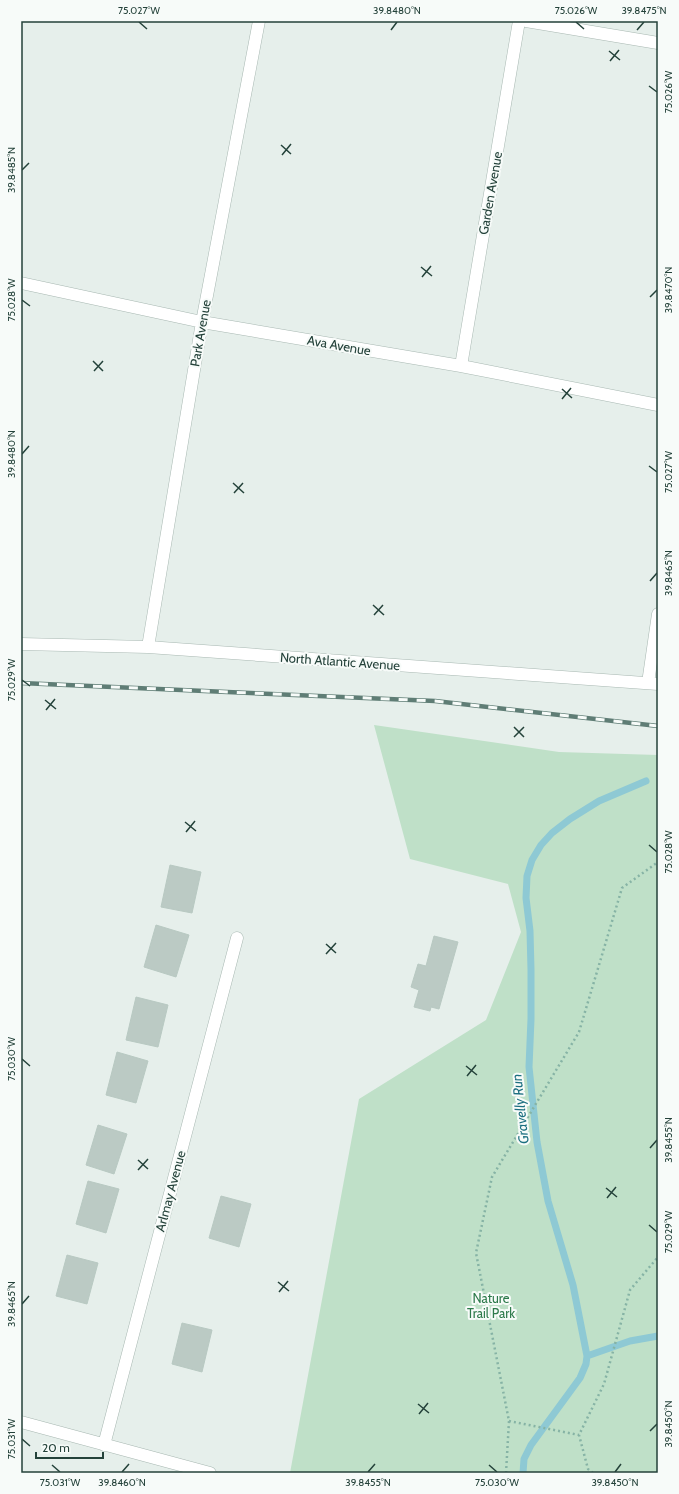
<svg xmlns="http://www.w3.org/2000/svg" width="679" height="1494" viewBox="0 0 679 1494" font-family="Cabin,sans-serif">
	<rect width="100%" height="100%" fill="#e6efeb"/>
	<!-- green -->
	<path fill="#bfe0c8" d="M 374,725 L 559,752 L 658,755 L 658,1473 L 290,1473 L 359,1099 L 486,1020 L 521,932 L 508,884 L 410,859 Z"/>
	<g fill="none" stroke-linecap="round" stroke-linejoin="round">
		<!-- stream -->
		<path stroke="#8ec9d4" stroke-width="7" d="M 587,1356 L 630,1341 L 658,1336
			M 523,1473 L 524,1459 L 531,1445 L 580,1378 L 586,1364 L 587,1356 L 573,1285 L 548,1201 L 537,1142 L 529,1067 L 531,1019 L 531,970 L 530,931 L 526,898 L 527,876 L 532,860 L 541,845 L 552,833 L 570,819 L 599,801 L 646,781"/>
	</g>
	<!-- building -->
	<path fill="#bbcac4" stroke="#b8c9c2" d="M 170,865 L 201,872 L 192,913 L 161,907 Z
		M 156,925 L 189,935 L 176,977 L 144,967 Z
		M 434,936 L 458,942 L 439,1009 L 431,1007 L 430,1011 L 414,1007 L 419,990 L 411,987 L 418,964 L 426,966 Z
		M 136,997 L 168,1005 L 158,1047 L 126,1040 Z
		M 117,1052 L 148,1061 L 136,1103 L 106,1095 Z
		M 98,1125 L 127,1134 L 114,1174 L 86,1165 Z
		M 88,1181 L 119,1189 L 106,1233 L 76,1224 Z
		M 221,1196 L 251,1204 L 239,1247 L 209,1238 Z
		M 67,1255 L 98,1263 L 87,1304 L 56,1296 Z
		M 182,1323 L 212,1330 L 202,1372 L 172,1364 Z"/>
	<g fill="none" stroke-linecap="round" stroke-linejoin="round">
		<!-- minor casing -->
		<g stroke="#a8b8b2" stroke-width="13">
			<path id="minor" d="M 526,21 L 658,43
				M 21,283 L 202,322 L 461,366 L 658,405
				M 461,366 L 519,21
				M 21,644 L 148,647 L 658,684
				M 148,647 L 202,322 L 259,21
				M 648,683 L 658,614
				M 21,1422 L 210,1473
				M 104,1445 L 237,938"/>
		</g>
		<!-- path -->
		<path stroke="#86b3a5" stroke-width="2.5" stroke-dasharray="2 3" stroke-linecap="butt" d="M 509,1421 L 579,1435
			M 506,1473 L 509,1421 L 476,1253 L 492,1177 L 579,1032 L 622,888 L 658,862
			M 593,1473 L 588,1469 L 579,1435 L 604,1384 L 630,1290 L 658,1257"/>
		<!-- minor -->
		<use href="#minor" stroke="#fff" stroke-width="12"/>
		<!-- rail casing -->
		<g stroke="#5f7d75" stroke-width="4.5">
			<path id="rail" d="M 21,683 L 435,701 L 658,726"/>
		</g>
		<!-- rail -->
		<use href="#rail" stroke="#f7fbf9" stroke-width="3" stroke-dasharray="9" stroke-linecap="butt"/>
	</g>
	<!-- ticks -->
	<path fill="none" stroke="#24423a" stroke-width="1.5" d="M 139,22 L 147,29M 576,22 L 584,29M 391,30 L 397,22M 637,30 L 644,22M 609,51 L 620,60M 610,61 L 619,50M 649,86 L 657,92M 281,145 L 291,154M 282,155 L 291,144M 22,170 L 29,163M 421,267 L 432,276M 422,277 L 431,266M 650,297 L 657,290M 22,300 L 30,306M 93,361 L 103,371M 94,371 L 103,361M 562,389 L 572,398M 562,399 L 571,388M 22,454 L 29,446M 649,466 L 657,472M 233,483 L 244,493M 234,493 L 243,483M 650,581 L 657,573M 373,605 L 384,615M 374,615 L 383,605M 22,680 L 30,686M 45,700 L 56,709M 46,710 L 55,699M 514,727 L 524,737M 514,737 L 524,727M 185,822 L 196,831M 186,832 L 195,821M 649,845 L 657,852M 326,944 L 336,953M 326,954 L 336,943M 22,1059 L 30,1066M 466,1066 L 477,1075M 467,1076 L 476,1065M 650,1148 L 657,1140M 138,1160 L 148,1169M 138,1170 L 148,1159M 606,1188 L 617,1197M 607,1198 L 616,1187M 649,1225 L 657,1232M 278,1282 L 289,1291M 279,1292 L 288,1281M 22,1304 L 29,1296M 418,1404 L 429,1413M 419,1414 L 428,1403M 650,1431 L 657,1424M 22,1439 L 30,1446M 52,1465 L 60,1472M 489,1465 L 497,1472M 122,1472 L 129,1464M 368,1472 L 375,1464M 615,1472 L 621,1464"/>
	<g text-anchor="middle" stroke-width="4" stroke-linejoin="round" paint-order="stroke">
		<!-- street labels -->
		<g font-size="13" fill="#24423a" stroke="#f7fbf9">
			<text transform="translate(490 193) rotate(-80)" y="5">Garden Avenue</text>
			<text transform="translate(200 333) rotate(-80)" y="5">Park Avenue</text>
			<text transform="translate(339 345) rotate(10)" y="5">Ava Avenue</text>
			<text transform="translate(340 661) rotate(4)" y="5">North Atlantic Avenue</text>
			<text transform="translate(170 1191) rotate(-75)" y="5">Arlmay Avenue</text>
		</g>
		<!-- park labels -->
		<g font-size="13" fill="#2d7a4b" stroke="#f7fbf9">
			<text x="491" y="1303">Nature<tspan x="491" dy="15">Trail Park</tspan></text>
		</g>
		<!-- water labels -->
		<g font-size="14" font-style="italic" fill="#1c6f80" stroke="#f7fbf9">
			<text transform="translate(520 1109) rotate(-96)" y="5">Gravelly Run</text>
		</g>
	</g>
	<!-- border -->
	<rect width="679" height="1494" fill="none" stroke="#f7fbf9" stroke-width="44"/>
	<!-- scale -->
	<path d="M36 1452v6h67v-6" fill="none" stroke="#24423a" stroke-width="2"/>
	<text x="42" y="1452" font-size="12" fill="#24423a" stroke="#f7fbf9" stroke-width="3" paint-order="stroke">20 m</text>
	<rect x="22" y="22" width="635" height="1450" fill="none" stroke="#24423a" stroke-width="1.5"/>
	<g font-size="10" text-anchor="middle" fill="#24423a">
		<text x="139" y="14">75.027°W</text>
		<text x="397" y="14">39.8480°N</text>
		<text x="576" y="14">75.026°W</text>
		<text x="644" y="14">39.8475°N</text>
		<text transform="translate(668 92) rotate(-90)" y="4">75.026°W</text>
		<text transform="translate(11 170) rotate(-90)" y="4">39.8485°N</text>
		<text transform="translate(668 290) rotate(-90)" y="4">39.8470°N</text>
		<text transform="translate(11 300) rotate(-90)" y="4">75.028°W</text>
		<text transform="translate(11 454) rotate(-90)" y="4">39.8480°N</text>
		<text transform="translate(668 472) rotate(-90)" y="4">75.027°W</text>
		<text transform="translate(668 573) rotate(-90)" y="4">39.8465°N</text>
		<text transform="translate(11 680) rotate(-90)" y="4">75.029°W</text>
		<text transform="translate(668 852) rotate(-90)" y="4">75.028°W</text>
		<text transform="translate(11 1059) rotate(-90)" y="4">75.030°W</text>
		<text transform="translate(668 1140) rotate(-90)" y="4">39.8455°N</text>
		<text transform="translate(668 1232) rotate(-90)" y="4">75.029°W</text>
		<text transform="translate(11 1304) rotate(-90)" y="4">39.8465°N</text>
		<text transform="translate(668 1424) rotate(-90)" y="4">39.8450°N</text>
		<text transform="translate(11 1439) rotate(-90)" y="4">75.031°W</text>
		<text x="60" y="1486">75.031°W</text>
		<text x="122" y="1486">39.8460°N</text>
		<text x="368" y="1486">39.8455°N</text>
		<text x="497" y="1486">75.030°W</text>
		<text x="615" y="1486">39.8450°N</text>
	</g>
</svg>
